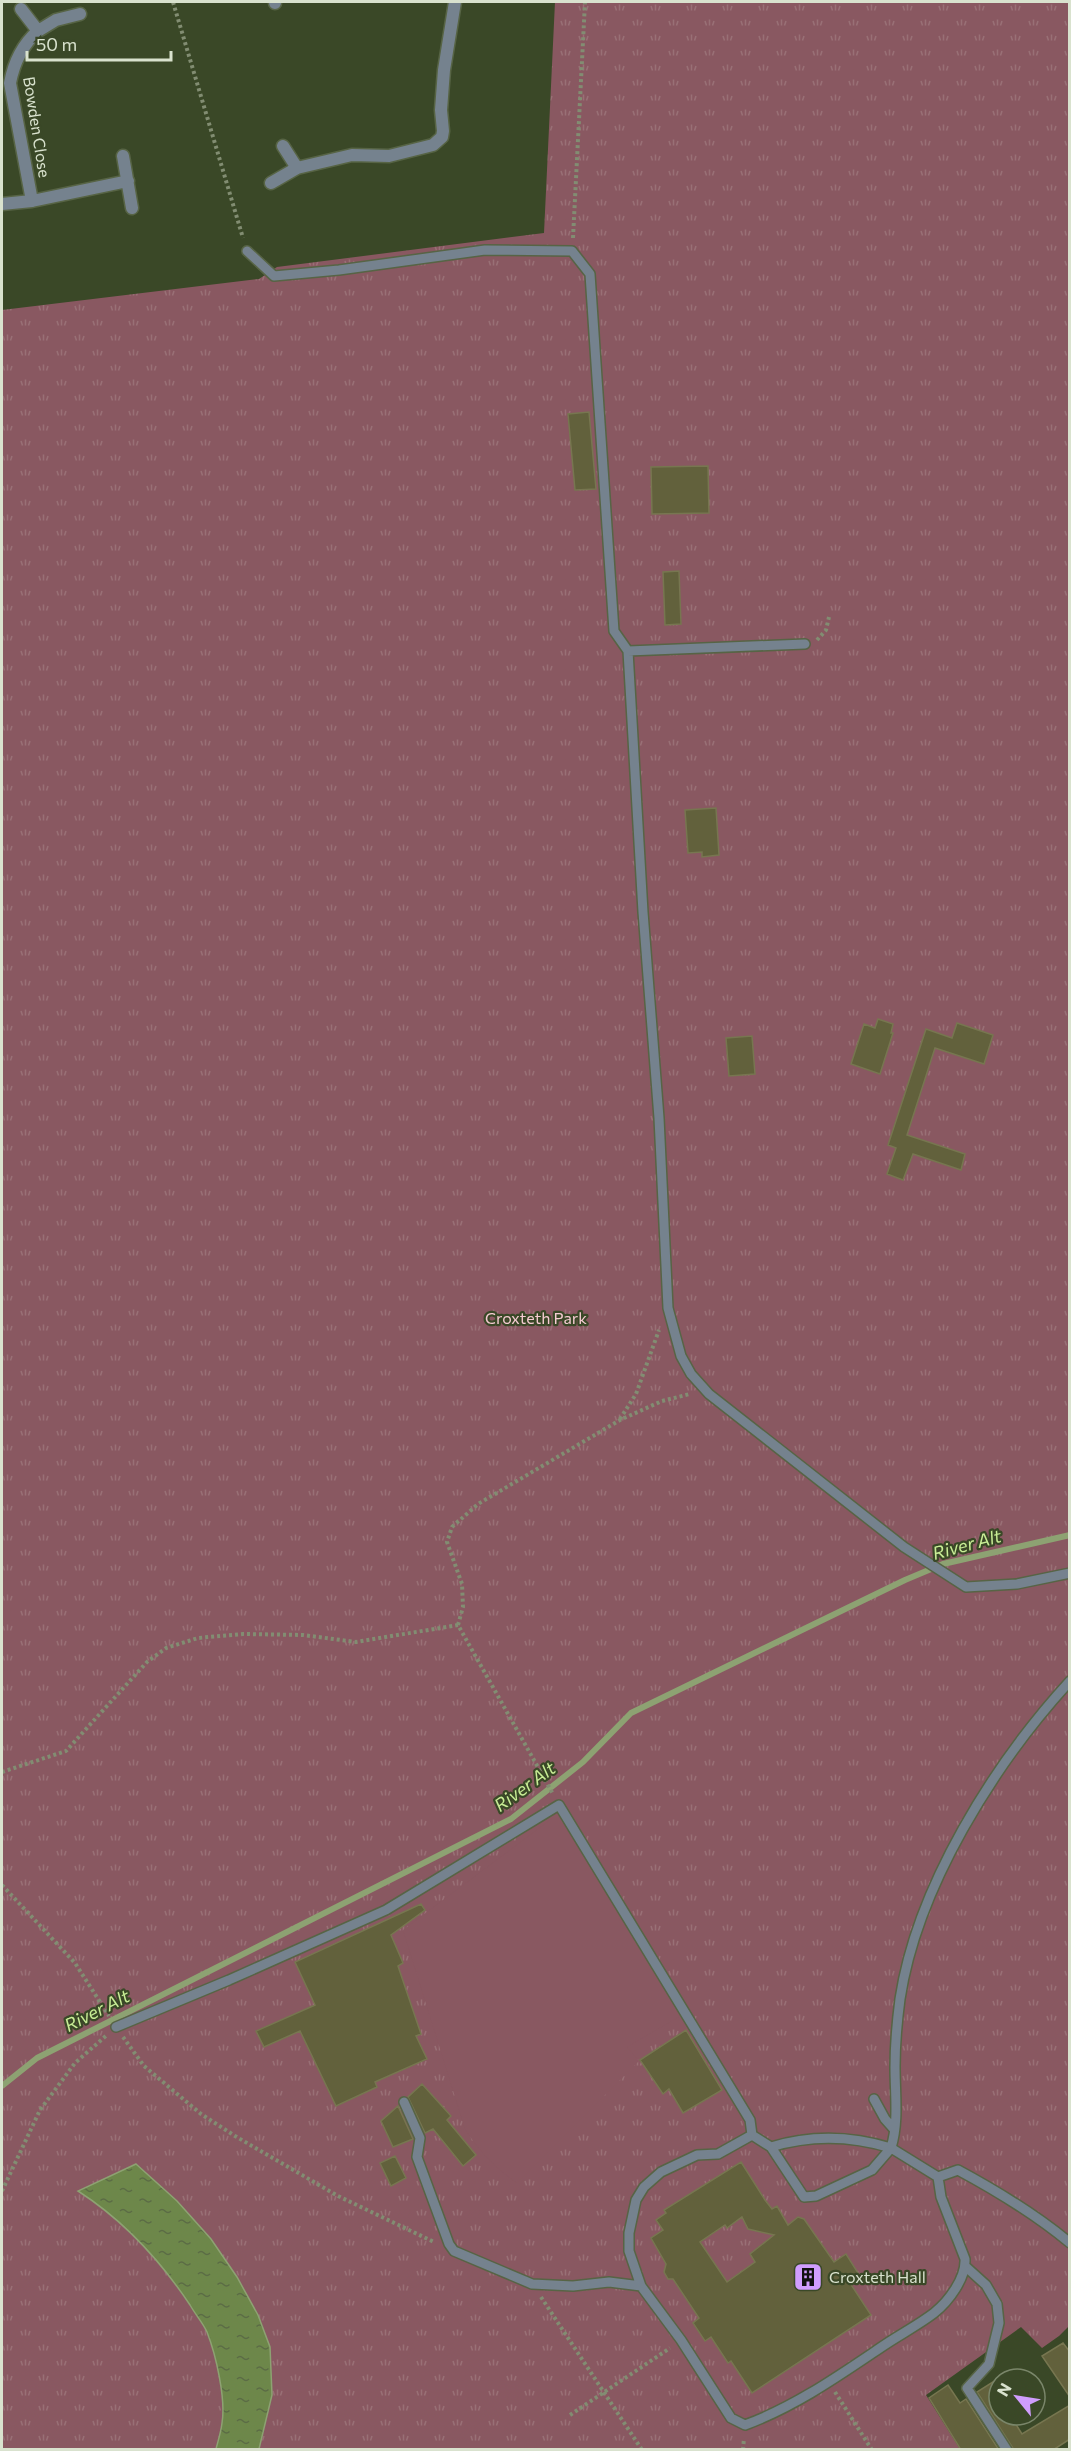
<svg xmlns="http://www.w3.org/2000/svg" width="1071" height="2451" viewBox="0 0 1071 2451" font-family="Commissioner,sans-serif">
	<defs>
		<pattern id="park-tufts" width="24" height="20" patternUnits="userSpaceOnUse" patternTransform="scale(1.5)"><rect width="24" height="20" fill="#895861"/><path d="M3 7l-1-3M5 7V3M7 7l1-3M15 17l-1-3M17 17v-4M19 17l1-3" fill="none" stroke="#997076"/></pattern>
		<pattern id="water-ripples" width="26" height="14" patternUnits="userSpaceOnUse" patternTransform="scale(1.5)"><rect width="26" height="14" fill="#6d874a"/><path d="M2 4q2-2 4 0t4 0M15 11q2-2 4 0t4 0" fill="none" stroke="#5b6c45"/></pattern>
	</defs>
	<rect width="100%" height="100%" fill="#3a4827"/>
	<!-- park -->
	<path fill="url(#park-tufts)" d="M 555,2 L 1069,2 L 1070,2325 L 1059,2336 L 1042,2348 L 1021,2327 L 926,2395 L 960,2449 L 2,2449 L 2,310 L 259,279 L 277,267 L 544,233 Z"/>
	<!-- garden -->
	<path fill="#895861" d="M 554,1817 L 559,1817 L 561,1820 L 682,2015 L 627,2047 L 639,2061 L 517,2183 C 495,2168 479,2151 465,2129 L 403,1930 Z"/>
	<!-- water -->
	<path fill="url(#water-ripples)" stroke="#8da272" stroke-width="1.5" d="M 136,2164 L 177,2201 L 211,2239 L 237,2277 L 258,2315 L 270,2347 L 272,2395 L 259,2449 L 216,2449 C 218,2441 221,2432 222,2423 C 226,2399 216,2355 207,2332 C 203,2323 195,2314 190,2305 C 160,2260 123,2220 78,2191 Z"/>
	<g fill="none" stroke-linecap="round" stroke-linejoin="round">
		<!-- stream -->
		<path stroke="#8da272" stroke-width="6" d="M 2,2086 L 37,2058 L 511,1819 L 583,1762 L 631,1713 L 905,1580 L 943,1564 L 1070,1535"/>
	</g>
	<!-- building -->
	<path fill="#62613c" stroke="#777650" stroke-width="1.5" fill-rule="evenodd" d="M 589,412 L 596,489 L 575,490 L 568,414 Z
		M 708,466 L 709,513 L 652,514 L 651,467 Z
		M 679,571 L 681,624 L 665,625 L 663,572 Z
		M 716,808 L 719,855 L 702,857 L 702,852 L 688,853 L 685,810 Z
		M 878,1019 L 893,1024 L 891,1033 L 893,1033 L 880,1074 L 851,1064 L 864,1024 L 875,1028 Z
		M 957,1023 L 993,1035 L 984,1064 L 935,1048 L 907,1135 L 965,1154 L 961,1170 L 913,1154 L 903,1180 L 887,1174 L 896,1148 L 888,1145 L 926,1029 L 952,1038 Z
		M 752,1036 L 755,1074 L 729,1076 L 726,1038 Z
		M 421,1904 L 425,1910 L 391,1935 L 403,1963 L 398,1966 L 421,2034 L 416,2036 L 427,2059 L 375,2082 L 377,2087 L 336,2106 L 300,2031 L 264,2047 L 256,2031 L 315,2005 L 295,1962 Z
		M 686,2030 L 722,2090 L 683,2113 L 669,2089 L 663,2094 L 640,2060 Z
		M 422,2084 L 451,2116 L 447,2120 L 476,2155 L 463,2166 L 433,2129 L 425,2133 L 408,2097 Z
		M 398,2106 L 413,2139 L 393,2147 L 381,2121 Z
		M 395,2156 L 406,2178 L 391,2186 L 380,2163 Z
		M 741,2162 L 765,2200 L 772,2209 L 777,2206 L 788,2225 L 798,2217 L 804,2219 L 834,2262 L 846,2254 L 860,2276 L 850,2283 L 871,2315 L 752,2393 L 731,2361 L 728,2363 L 711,2337 L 705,2341 L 693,2323 L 699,2318 L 673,2279 L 668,2279 L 664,2272 L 666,2264 L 651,2238 L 663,2230 L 656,2220 L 666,2213 L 664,2210 ZM 742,2217 L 748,2229 L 774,2235 L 750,2254 L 755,2262 L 727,2282 L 700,2242 L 725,2225 L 727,2228 Z
		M 1063,2343 L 1070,2352 L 1070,2397 L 1042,2356 Z
		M 999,2378 L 999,2415 L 1010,2415 L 1022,2434 L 1070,2405 L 1070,2439 L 1053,2450 L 1014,2450 L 977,2392 Z
		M 948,2385 L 960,2403 L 966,2399 L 999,2450 L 961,2450 L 929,2398 Z"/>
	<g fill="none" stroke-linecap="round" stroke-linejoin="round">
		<!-- service casing -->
		<g stroke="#576445" stroke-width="12">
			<path id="service" d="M 247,251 L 274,276 L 339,270 L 485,250 L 572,251 L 590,274 L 614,631 L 628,651 L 643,912 L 659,1118 L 668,1308 L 681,1356 L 691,1374 L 709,1394 L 904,1547 L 966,1587 L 1017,1584 L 1070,1573
				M 628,651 L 805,644
				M 116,2027 L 229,1980 L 386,1910 L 559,1805 L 750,2120 L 752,2135 L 718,2154 L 697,2155 L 661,2172 L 644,2187 L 636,2200 L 629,2233 L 629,2251 L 641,2286 L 681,2340 L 731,2418 L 745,2425 C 794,2407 837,2377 880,2348 C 897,2336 917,2326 934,2313 C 949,2301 966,2278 965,2259 L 941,2197 L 938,2177 L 891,2148 C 899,2121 895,2095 895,2067 C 895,2045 897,2022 900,1999 C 917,1887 994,1764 1070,1681
				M 874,2099 L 885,2119 L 893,2128
				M 404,2102 L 420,2138 L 417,2157 L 449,2244 L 454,2251 L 532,2284 L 573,2286 L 609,2282 L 641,2286
				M 752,2135 L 771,2147 L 804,2197 L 816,2196 L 872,2170 L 891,2148 C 852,2136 810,2135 771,2147
				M 938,2177 L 958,2170 C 997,2191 1035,2214 1070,2243
				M 965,2266 L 986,2285 L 997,2304 L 999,2323 L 989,2364 L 967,2388 L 1007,2450"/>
		</g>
		<!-- minor casing -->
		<g stroke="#576445" stroke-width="15">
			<path id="minor" d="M 275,2 L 275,3
				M 21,9 L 38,31 L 56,20 L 80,14
				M 283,146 L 297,168
				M 123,156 L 132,208
				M 271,183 L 297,168 L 352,155 L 389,156 L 433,145 L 442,137 L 443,131 L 441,110 L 444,70 L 455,2
				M 32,201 L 10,83 C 14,62 22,45 38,31
				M 2,204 L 32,201 L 128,181"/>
		</g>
		<!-- path -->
		<path stroke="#828d72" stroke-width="4" stroke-dasharray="3 3" stroke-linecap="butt" d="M 173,2 L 243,238
			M 573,238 L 585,2
			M 817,640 L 826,630 L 829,617
			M 620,1419 L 636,1394 L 659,1330
			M 458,1625 L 463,1607 L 462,1584 L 447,1542 L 452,1527 L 478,1504 L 620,1420 L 662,1401 L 690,1394
			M 2,1772 L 66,1751 L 147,1662 L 166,1648 L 198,1638 L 243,1634 L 303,1635 L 356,1642 L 458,1625 L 553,1794
			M 2,1885 L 75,1963 L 109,2016
			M 123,2037 L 144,2066 L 201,2114 L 235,2136 L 338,2196 L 434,2242
			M 2,2191 L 40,2110 L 75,2063 L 108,2034
			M 541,2297 L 642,2450
			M 835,2392 L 872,2450
			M 570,2415 L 670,2348
			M 743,2450 L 744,2438"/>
		<!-- service -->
		<use href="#service" stroke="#75828e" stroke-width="9"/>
		<!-- minor -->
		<use href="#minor" stroke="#75828e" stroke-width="12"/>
	</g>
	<!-- icons -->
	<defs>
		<g id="building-square" transform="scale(1.5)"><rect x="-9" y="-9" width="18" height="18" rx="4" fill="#d09dfe" stroke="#3a4827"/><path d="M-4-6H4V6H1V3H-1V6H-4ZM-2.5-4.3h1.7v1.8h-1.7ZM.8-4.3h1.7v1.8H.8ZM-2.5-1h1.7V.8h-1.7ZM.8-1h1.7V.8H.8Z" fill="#111"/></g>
	</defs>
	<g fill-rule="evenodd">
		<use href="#building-square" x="808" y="2277"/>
	</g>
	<g text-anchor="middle" stroke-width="4.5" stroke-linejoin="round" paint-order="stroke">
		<!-- street labels -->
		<g font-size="16" fill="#d9e2ce" stroke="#3a4827">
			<text transform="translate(37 127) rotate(81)" y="6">Bowden Close</text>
		</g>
		<!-- park labels -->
		<g font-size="16" fill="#f6ccd3" stroke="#3a4827">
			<text x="536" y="1324">Croxteth Park</text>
		</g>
		<!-- poi labels -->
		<g font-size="16" fill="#d9e2ce" stroke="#3a4827" text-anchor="start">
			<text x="829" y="2283">Croxteth Hall</text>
		</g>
		<!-- water labels -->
		<g font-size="18" font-style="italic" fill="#c9ee96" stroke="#3a4827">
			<text transform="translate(967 1545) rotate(-15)" y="6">River Alt</text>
			<text transform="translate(525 1787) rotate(-36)" y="6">River Alt</text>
			<text transform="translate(97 2011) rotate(-27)" y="6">River Alt</text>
		</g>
	</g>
	<!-- border -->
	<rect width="1071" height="2451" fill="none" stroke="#d9e2ce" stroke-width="6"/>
	<!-- north arrow -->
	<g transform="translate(1017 2397) rotate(300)"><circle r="28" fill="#3a4827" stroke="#7a866a" stroke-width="1.5"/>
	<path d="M0-4.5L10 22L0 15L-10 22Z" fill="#d09dfe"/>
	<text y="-9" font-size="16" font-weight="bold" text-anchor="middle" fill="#d9e2ce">N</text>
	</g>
	<!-- scale -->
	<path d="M27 51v9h144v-9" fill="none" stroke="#d9e2ce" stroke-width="3"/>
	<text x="36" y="51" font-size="18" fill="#d9e2ce" stroke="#3a4827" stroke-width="4.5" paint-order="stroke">50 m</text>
</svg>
